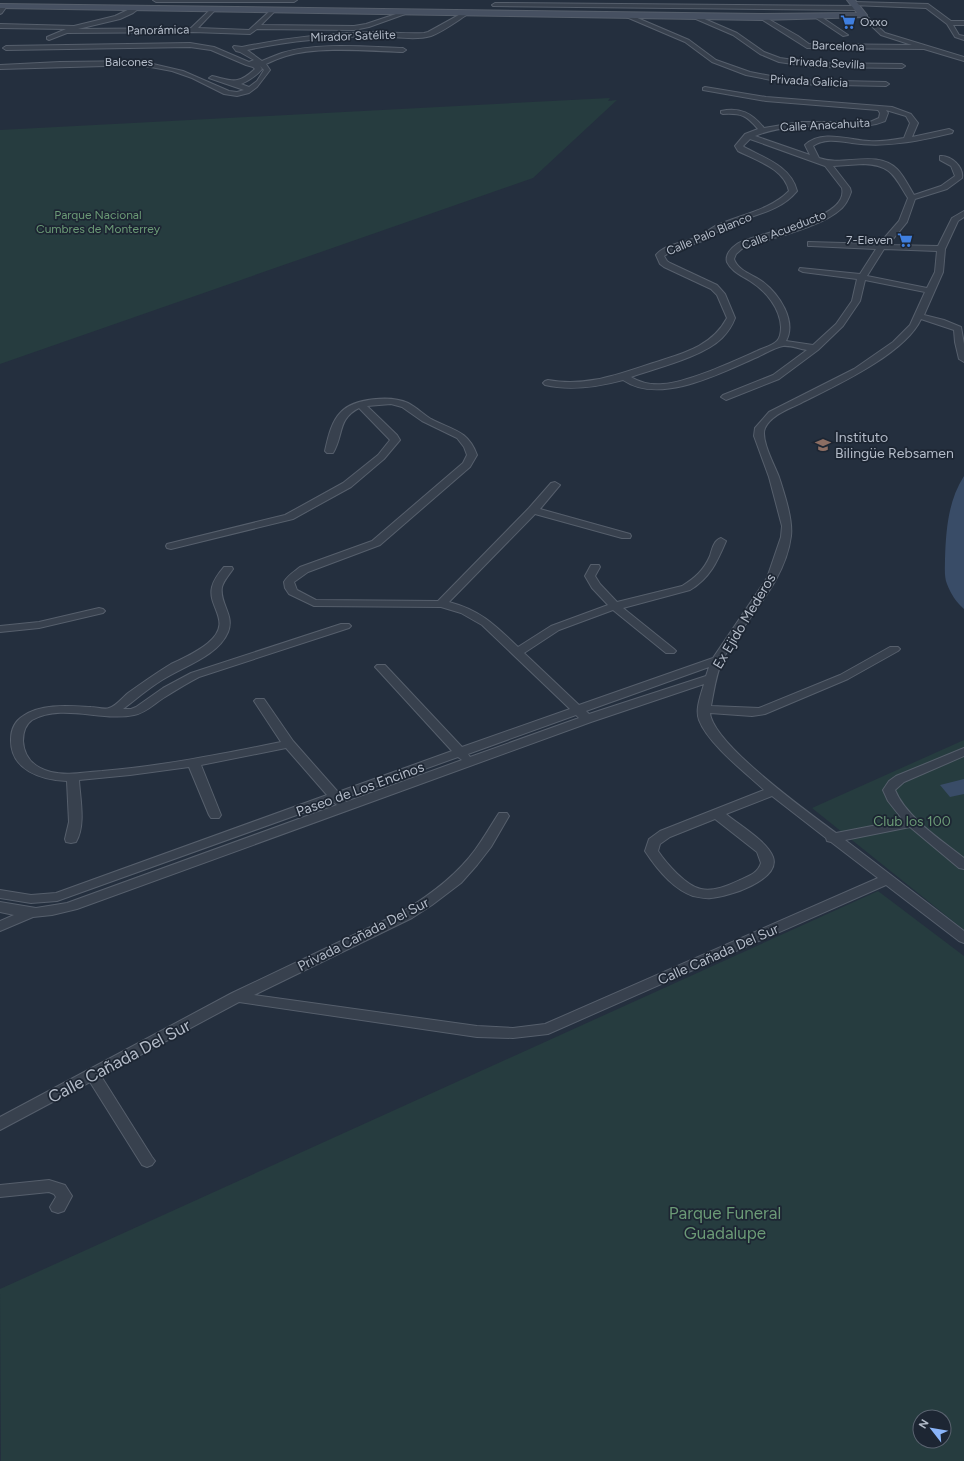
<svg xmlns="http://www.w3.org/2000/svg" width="964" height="1461" viewBox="0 0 964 1461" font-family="Figtree,sans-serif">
	<rect width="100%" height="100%" fill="#242f3e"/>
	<!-- green -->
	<path fill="#263c3f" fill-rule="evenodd" d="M 610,98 L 608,101 L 617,100 L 533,178 L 0,364 L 0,130 Z
		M 964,740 L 964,930 L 812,808 Z
		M 878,891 L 964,956 L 964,1461 L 1,1461 L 0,1289 ZM 920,1417 L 944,1417 L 944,1441 L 920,1441 Z"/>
	<!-- water -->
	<path fill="#394c67" d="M 964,476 L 964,609 C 956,602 951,594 947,584 C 944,577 945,567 945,559 C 946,530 948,501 964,476 Z
		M 964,779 L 964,794 L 950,797 L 940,785 Z"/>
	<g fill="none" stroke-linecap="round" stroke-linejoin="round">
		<!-- street casing -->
		<g stroke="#565f6c" stroke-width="2">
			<path id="street" d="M 153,0 L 297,0 L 294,2 L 156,2 Z
				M 854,2 L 928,4 L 951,21 L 964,21 L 964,25 L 953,25 L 959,35 L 964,36 L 964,40 L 955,37 L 947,24 L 926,8 L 852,5 L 851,4 Z
				M 495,3 L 857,6 L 860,8 L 857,10 L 493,6 L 492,5 Z
				M 2,5 L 7,6 L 2,13 L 0,14 L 0,7 Z
				M 136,6 L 139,8 L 138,9 L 133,13 L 120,19 L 78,29 L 191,28 L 213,7 L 215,8 L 215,10 L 198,28 L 249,30 L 272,9 L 274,10 L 274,12 L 261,25 L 354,26 L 366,24 L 405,11 L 408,13 L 369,27 L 354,30 L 257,29 L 250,34 L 193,32 L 67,33 L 49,40 L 47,39 L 47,37 L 66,29 L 0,28 L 0,24 L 74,26 L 115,16 Z
				M 466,11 L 469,13 L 468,14 C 457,21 444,31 431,36 C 414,41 392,36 374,36 C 331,37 288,41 247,50 L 262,61 C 269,58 276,55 282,53 C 315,42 369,47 403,48 L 406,50 L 403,52 C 369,51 319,46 286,56 C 279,58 272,61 266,64 L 270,70 L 257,87 L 249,93 L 237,96 L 224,94 L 192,78 L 172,71 L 140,65 L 0,69 L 0,65 L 60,62 L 140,61 L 183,71 L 229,91 L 237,92 L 244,90 L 209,78 L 212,76 C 234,81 237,85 255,69 L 253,67 L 246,65 L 211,50 L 190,47 L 6,50 L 3,48 L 6,46 L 190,43 L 214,47 L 249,62 L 254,60 L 240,52 L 236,51 L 233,47 L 234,46 L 242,47 C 286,38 330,33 375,32 C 391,32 408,34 424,33 L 428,32 ZM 260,66 L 264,70 L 257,81 L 249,87 L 241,84 C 250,80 256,76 262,69 Z
				M 863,13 L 885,33 L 964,57 L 964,61 L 924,49 L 807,48 L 758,17 L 763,16 L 798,36 L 809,44 L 912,45 L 881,35 L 861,16 L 861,14 Z
				M 624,14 L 628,14 L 689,40 L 716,60 L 750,72 L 792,80 L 886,82 L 889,84 L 886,86 L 792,84 L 746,75 L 712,62 L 685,42 L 624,16 Z
				M 689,14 L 693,14 L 737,33 L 764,52 L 780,58 L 814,63 L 902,64 L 905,66 L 902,68 L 814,67 L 779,62 L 760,54 L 733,35 L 689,16 Z
				M 816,16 L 820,16 L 848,35 L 843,36 L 816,18 Z
				M 705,87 L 766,97 L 892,107 L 911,114 L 918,123 L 912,137 L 949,129 L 953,131 L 952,133 C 918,141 886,148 852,143 C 839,141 824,138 813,146 L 819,158 C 843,167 876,149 897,169 C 904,176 909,187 914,195 L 941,186 L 955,176 L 951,166 L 940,160 L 940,156 C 951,155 964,167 962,178 L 947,189 L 915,199 L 907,222 L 888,245 L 938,246 L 952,218 L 964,211 L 964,217 L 958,221 L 945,249 L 943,272 L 924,315 L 944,320 L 961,327 L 964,344 L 964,362 L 959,359 L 955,342 L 954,330 L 921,319 C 905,354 835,386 801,403 C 789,409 771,415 765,428 C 760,439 775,466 779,477 C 784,493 793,519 791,536 C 785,584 745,618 723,659 C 716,673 714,691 711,706 L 759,708 L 840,675 L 890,647 L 898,647 L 900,649 L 898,651 L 848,679 L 765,714 L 752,716 L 710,713 C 713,744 809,813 836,833 L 903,820 L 888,801 L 883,790 L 889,781 L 896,776 L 964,748 L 964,756 L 904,782 L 895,790 C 906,817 941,840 964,858 L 964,869 L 959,868 L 910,827 L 845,840 L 964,931 L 964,943 L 959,941 L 886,885 L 548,1034 L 513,1038 L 477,1037 L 239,1002 L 101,1076 L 152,1157 L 155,1161 L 152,1165 L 147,1167 L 142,1165 L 90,1082 L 0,1130 L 0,1117 L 232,993 L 402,912 C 430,895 456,876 475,850 C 484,838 491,825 499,813 L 507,813 L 509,816 L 491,847 L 477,865 L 461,883 L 432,905 L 412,918 L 254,995 L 477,1026 L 513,1028 L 545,1024 L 878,878 L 831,842 L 827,841 L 826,838 L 772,796 L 726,814 C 739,825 767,841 773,857 C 781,880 728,897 711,898 C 705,899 699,897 693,896 C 673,889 656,868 645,851 L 649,839 L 660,831 L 764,790 C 746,773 708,744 699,720 C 695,709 701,695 704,684 L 591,722 L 77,909 L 52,915 L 33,917 L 0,931 L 0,921 L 14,915 L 0,912 L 0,902 L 36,908 L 67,903 L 337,805 L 333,802 L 57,901 L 31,903 L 0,898 L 0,890 L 31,895 L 56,893 L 327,795 L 286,748 L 201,765 L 221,815 L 219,818 L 211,818 L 209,815 L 189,767 L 130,775 L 79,780 C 80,799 86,825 76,842 L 71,843 L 66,842 L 65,839 L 69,822 L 67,781 C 41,780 10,770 11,739 C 11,730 15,721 23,716 C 42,703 70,706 91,707 C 96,707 105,710 109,708 C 116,706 123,697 128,693 C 142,683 156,673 171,664 C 184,658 197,652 208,643 C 234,621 207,608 212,587 C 214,579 219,573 224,567 L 232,567 L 233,569 C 229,575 224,580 222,587 C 219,603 235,615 228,632 C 218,656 184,666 162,680 C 149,688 136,699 123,709 L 131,709 L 136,707 L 163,688 L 191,673 L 341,624 L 349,624 L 351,626 L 349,628 L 199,677 C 187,683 176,690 165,697 C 155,703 146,713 134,715 C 103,722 62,703 32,720 C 25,725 23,733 23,741 C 24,758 35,768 51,772 C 68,776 85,772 102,771 C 162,766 222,754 281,742 L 254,701 L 256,699 L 264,699 L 293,741 L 338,792 L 452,751 L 377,669 L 375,667 L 377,665 L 385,665 L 462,747 L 570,709 L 482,625 L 461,613 L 441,607 L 314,606 L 289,594 L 285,588 L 284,582 C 288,575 294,572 300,567 L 372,541 L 463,463 L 467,455 L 464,447 L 457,438 L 422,421 L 402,407 L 391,404 L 367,406 L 397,435 L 400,440 L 384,459 L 351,487 L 293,519 L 171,549 L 167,548 L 166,546 L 167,544 L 285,515 L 343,483 L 378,455 L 390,440 L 359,408 C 337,419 344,435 333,453 L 327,453 L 325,451 C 328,438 331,422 341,412 C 354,398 391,395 408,403 C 416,407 423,414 431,419 C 452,430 468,430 477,455 L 470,467 L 380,545 L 308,572 L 294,582 L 297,590 L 316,600 L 438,601 L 529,508 L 551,483 L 555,482 L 560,485 L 540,509 L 630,534 L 631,536 L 630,538 L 622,538 L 535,514 L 449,602 C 480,610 495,625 518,647 L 551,626 L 608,605 L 592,588 L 585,576 L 591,565 L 599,565 L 600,567 L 595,576 L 600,584 L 617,602 L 682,586 C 695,578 704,570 710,556 C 712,549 714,540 721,538 L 726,541 C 717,562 710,578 690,590 L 623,608 L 674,649 L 676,651 L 674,653 L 666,653 L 613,610 L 559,630 L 524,653 L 579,705 L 713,658 L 767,578 L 781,537 L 782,526 L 769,477 L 754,436 L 755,428 L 769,412 L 854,369 L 893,342 L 910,325 L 925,292 L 865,280 L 860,301 L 843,326 L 818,350 L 779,379 L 726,400 L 721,397 L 723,395 L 773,375 L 807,350 C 800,349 790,345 783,346 C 776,347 762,355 755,358 C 719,374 659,405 623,380 C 597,387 571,391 545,385 L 543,383 L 545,381 L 548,380 C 585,387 616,375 650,364 C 680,354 711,348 727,318 L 717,295 L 711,289 L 664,267 L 660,264 L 656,255 C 665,244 683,243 695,238 C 704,235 711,227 720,224 C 743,214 770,210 789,191 C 784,168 757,161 738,151 L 735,146 L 745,134 L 758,129 C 746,115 741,113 723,114 L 721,113 L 721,111 C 740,107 752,113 764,128 L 800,122 L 870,122 L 879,118 L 880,113 L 878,110 L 766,101 L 703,90 L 703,88 ZM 886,110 L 906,116 L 910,123 L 904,138 C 892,140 881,142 869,141 C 850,140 821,129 805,145 L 810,155 L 755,136 C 781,125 811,126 839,126 C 856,126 868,128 885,121 L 888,113 ZM 750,139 L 825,166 L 842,188 C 850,221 755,232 737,244 C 731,248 725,255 727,262 C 732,272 741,275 750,281 C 766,291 780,308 781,327 C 781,332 780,338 777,341 C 772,346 763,348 757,351 C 732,362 689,382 663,384 C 651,385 641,383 631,377 C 656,368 703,357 722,338 C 728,332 732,326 735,318 L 725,294 L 717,285 L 670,263 L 667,261 L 664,256 C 676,248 689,246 702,241 C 710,238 716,232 723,228 C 748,215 778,214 797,191 C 791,166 764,158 744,147 L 743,146 ZM 863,164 C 892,165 894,176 908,198 L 899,221 L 879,244 L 808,242 L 808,246 L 811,246 L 876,249 L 860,274 L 800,268 L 799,270 L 803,272 L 857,279 L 852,301 L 836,324 L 813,345 L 786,341 C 797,321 779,294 763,282 C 754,275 738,271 734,259 L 736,254 L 744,247 C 771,238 821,228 842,208 C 846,204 849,198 851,192 L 850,188 L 833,166 ZM 884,249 L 937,251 L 935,272 L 927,288 L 867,276 ZM 709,667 L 706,676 L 589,714 L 586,711 ZM 576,715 L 579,718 L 470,757 L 468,754 ZM 458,757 L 462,760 L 346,802 L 344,798 ZM 715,819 L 757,852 L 761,863 C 758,873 749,876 740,880 C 729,885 714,892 701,889 C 686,886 666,863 658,851 L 660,844 L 670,837 Z
				M 99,608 L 103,609 L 105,611 L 103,613 L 39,628 L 0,632 L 0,626 L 39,622 Z
				M 49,1180 L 65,1185 L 72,1196 L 64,1211 L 58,1213 L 52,1211 L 50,1207 L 56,1197 L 54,1194 L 49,1192 L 0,1197 L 0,1185 Z"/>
		</g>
		<!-- secondary casing -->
		<g stroke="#565f6c" stroke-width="2">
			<path id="secondary" d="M 847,0 L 855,0 L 867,15 L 866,17 L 761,20 L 0,8 L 0,4 L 761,14 L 857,13 Z"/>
		</g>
		<!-- street -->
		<use href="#street" fill="#38414e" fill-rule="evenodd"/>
		<!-- secondary -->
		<use href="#secondary" fill="#465061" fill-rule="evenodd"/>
	</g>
	<!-- icons -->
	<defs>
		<g id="supermarket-bare" transform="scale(1.2)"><path d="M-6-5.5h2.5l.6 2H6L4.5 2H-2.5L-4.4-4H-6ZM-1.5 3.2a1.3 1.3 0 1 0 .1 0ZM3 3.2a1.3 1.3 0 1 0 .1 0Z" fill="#3f7fe0" stroke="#1d2633" stroke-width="2.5" paint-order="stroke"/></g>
		<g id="school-bare" transform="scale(1.2)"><path d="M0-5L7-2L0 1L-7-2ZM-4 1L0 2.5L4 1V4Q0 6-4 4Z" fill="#8d6e63" stroke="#1d2633" stroke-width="2.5" paint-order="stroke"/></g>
	</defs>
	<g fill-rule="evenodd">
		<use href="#supermarket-bare" x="848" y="22"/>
		<use href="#supermarket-bare" x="905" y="240"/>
		<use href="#school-bare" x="823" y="445"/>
	</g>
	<g text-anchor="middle" stroke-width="3.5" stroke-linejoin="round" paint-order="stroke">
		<!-- far-poi labels -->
		<g font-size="12" fill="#b4bcc9" stroke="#1d2633" text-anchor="start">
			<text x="860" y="26">Oxxo</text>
			<text x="893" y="244" text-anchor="end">7-Eleven</text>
		</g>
		<!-- far-street labels -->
		<g font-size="12" fill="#b4bcc9" stroke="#1d2633">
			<text transform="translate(158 30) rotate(-1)" y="4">Panorámica</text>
			<text transform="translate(353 36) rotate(-2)" y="4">Mirador Satélite</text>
			<text transform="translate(838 46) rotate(2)" y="4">Barcelona</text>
			<text x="129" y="66">Balcones</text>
			<text transform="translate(827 63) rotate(3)" y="4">Privada Sevilla</text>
			<text transform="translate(809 81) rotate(3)" y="4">Privada Galicia</text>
			<text transform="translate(825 125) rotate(-3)" y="4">Calle Anacahuita</text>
			<text transform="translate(784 230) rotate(-21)" y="4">Calle Acueducto</text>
			<text transform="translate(709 234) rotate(-23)" y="4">Calle Palo Blanco</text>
		</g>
		<!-- far-park labels -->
		<g font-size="12" fill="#6b9a76" stroke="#1d2633">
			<text x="98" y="219">Parque Nacional<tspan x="98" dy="14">Cumbres de Monterrey</tspan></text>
		</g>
		<!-- poi labels -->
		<g font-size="14" fill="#b4bcc9" stroke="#1d2633" text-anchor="start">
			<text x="835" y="442">Instituto<tspan x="835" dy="16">Bilingüe Rebsamen</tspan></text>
		</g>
		<!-- street labels -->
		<g font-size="14" fill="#b4bcc9" stroke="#1d2633">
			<text transform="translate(744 621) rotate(-59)" y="5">Ex Ejido Mederos</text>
			<text transform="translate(360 789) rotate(-20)" y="5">Paseo de Los Encinos</text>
			<text transform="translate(363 934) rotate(-27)" y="5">Privada Cañada Del Sur</text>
			<text transform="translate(718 954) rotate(-24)" y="5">Calle Cañada Del Sur</text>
		</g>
		<!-- park labels -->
		<g font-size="14" fill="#6b9a76" stroke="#1d2633">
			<text x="912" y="826">Club los 100</text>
		</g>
		<!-- near-street labels -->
		<g font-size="17" fill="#b4bcc9" stroke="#1d2633">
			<text transform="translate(119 1061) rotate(-28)" y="6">Calle Cañada Del Sur</text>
		</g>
		<!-- near-park labels -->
		<g font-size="17" fill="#6b9a76" stroke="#1d2633">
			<text x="725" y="1219">Parque Funeral<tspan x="725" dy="20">Guadalupe</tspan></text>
		</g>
	</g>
	<!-- north arrow -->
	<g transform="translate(932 1429) rotate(301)"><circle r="19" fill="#1d2633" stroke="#59626f"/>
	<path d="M0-3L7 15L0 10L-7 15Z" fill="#8ab4f8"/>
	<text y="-6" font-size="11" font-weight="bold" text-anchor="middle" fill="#b4bcc9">N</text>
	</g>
</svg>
